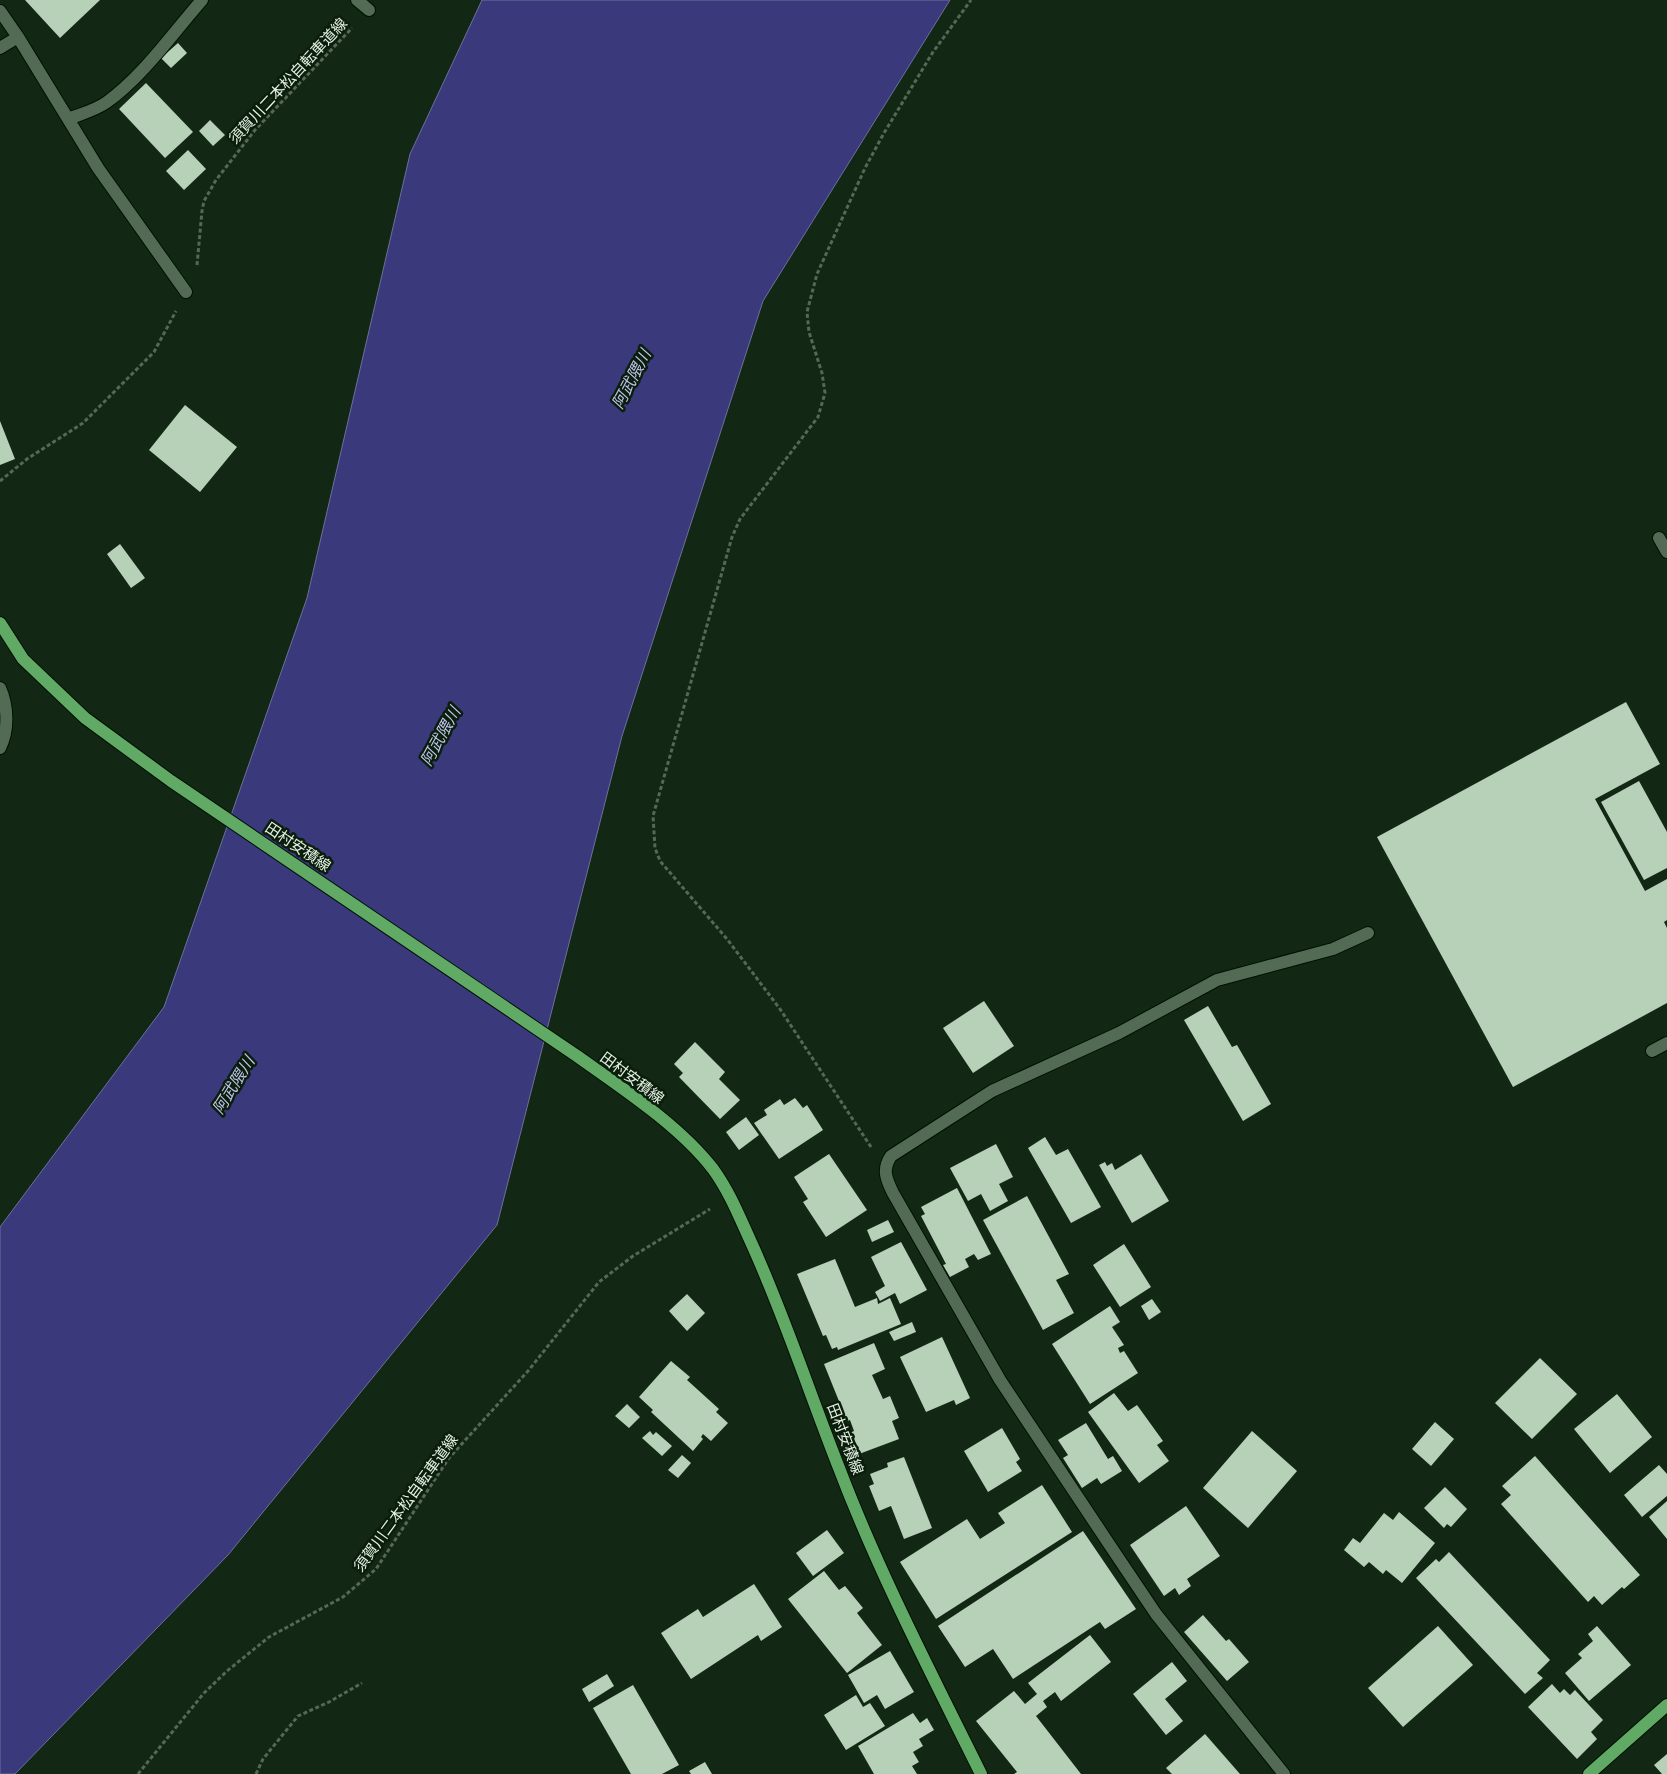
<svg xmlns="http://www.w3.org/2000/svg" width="1667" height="1774" viewBox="0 0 1667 1774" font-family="Figtree,'Noto Sans JP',sans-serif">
	<rect width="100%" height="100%" fill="#132814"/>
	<!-- water -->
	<path fill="#39397c" stroke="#6c709b" d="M 482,0 L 950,0 L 763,301 L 622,736 L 497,1225 L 228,1555 L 15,1774 L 0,1774 L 0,1227 L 164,1007 L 307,598 L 410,154 Z"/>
	<!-- building -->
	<path fill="#b7d1b8" d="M 25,0 L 100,0 L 60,38 Z
		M 178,43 L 187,53 L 171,68 L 161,58 Z
		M 146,83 L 193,132 L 165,158 L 119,109 Z
		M 210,120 L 225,135 L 213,146 L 199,131 Z
		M 188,150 L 206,169 L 184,190 L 166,171 Z
		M 185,405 L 237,447 L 200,492 L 149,450 Z
		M 0,421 L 15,459 L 0,465 Z
		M 120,544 L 145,578 L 131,588 L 107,554 Z
		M 1626,702 L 1660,764 L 1595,799 L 1645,891 L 1667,879 L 1667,920 L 1664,922 L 1667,928 L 1667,1003 L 1513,1087 L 1377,837 Z
		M 1639,781 L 1667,832 L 1667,868 L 1644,880 L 1601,802 Z
		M 984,1001 L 1014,1046 L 973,1073 L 943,1028 Z
		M 1208,1006 L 1232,1047 L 1237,1045 L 1271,1104 L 1243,1121 L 1184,1020 Z
		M 695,1042 L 725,1072 L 719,1079 L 740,1100 L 720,1119 L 679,1077 L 683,1073 L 674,1064 Z
		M 795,1098 L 803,1108 L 807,1105 L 823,1130 L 779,1159 L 754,1123 L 767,1115 L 764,1110 L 780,1099 L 784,1105 Z
		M 746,1117 L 759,1135 L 739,1150 L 726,1132 Z
		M 1045,1137 L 1056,1155 L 1068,1149 L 1101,1207 L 1071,1223 L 1028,1148 Z
		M 996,1144 L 1013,1177 L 999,1184 L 1008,1201 L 990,1211 L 981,1194 L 968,1201 L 950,1168 Z
		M 829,1154 L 867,1210 L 826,1237 L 803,1202 L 808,1199 L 794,1177 Z
		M 1141,1154 L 1169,1201 L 1132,1223 L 1099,1165 L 1105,1162 L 1107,1166 L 1112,1163 L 1115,1170 Z
		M 957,1188 L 991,1254 L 978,1260 L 974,1254 L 965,1259 L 969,1267 L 950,1277 L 943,1265 L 946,1264 L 921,1216 L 925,1214 L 921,1207 Z
		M 1027,1196 L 1069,1274 L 1056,1280 L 1074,1313 L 1043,1330 L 983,1220 Z
		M 888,1220 L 894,1232 L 872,1242 L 867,1230 Z
		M 901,1242 L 927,1290 L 900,1304 L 895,1293 L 880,1301 L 875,1292 L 885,1286 L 871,1257 Z
		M 1124,1244 L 1151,1287 L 1120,1307 L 1093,1265 Z
		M 835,1259 L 855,1307 L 877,1298 L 878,1304 L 890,1298 L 901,1324 L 838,1350 L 837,1347 L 832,1349 L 826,1335 L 823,1336 L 797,1274 Z
		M 687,1294 L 705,1313 L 687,1331 L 669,1311 Z
		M 1152,1299 L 1161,1312 L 1149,1320 L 1141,1306 Z
		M 1110,1306 L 1120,1322 L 1112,1327 L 1124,1345 L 1118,1348 L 1120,1353 L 1124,1351 L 1138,1373 L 1090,1404 L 1052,1344 Z
		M 912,1322 L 916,1332 L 894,1341 L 889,1332 Z
		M 942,1337 L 970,1398 L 956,1405 L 954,1400 L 926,1412 L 900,1357 Z
		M 874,1343 L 885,1369 L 872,1375 L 883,1399 L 890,1396 L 899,1418 L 892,1421 L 899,1439 L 859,1454 L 850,1433 L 854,1431 L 850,1420 L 847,1421 L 824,1364 Z
		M 1540,1358 L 1577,1394 L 1532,1439 L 1495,1403 Z
		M 671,1361 L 690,1377 L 687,1380 L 719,1409 L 716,1412 L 728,1423 L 711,1441 L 703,1434 L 701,1437 L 703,1439 L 693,1451 L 651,1412 L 653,1410 L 639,1397 Z
		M 1114,1393 L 1128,1411 L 1137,1405 L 1163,1441 L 1157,1445 L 1169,1461 L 1139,1483 L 1088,1412 Z
		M 1617,1394 L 1652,1437 L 1610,1473 L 1574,1429 Z
		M 627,1404 L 640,1417 L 629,1428 L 615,1416 Z
		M 1435,1422 L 1454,1439 L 1431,1466 L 1412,1449 Z
		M 1086,1423 L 1108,1459 L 1113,1456 L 1122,1471 L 1101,1484 L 1097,1478 L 1082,1488 L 1063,1458 L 1068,1455 L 1058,1440 Z
		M 1002,1428 L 1020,1459 L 1016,1462 L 1022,1471 L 988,1492 L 964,1451 Z
		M 650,1431 L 653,1435 L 656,1432 L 672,1446 L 662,1456 L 642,1438 Z
		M 1252,1431 L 1297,1471 L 1248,1528 L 1203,1488 Z
		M 682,1455 L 691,1463 L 678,1478 L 668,1470 Z
		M 1535,1456 L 1640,1575 L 1624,1589 L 1622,1587 L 1602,1605 L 1594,1596 L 1588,1602 L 1501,1504 L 1511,1495 L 1502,1486 Z
		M 904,1457 L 932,1528 L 904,1539 L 891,1506 L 879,1511 L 869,1486 L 874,1484 L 870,1474 L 888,1467 L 887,1463 Z
		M 1659,1465 L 1667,1474 L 1667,1496 L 1642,1517 L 1624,1495 Z
		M 1042,1485 L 1072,1532 L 936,1619 L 900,1562 L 967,1519 L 980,1539 L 1005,1523 L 998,1513 Z
		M 1445,1487 L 1467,1509 L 1451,1527 L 1447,1524 L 1444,1528 L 1424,1508 Z
		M 1667,1501 L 1667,1539 L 1649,1517 Z
		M 1186,1506 L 1220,1556 L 1187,1579 L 1191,1586 L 1179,1595 L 1175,1588 L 1164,1596 L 1130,1545 Z
		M 1399,1512 L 1435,1543 L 1402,1583 L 1386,1570 L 1383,1574 L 1369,1562 L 1364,1567 L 1344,1550 L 1353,1538 L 1360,1543 L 1384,1513 L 1393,1520 Z
		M 827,1530 L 844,1553 L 813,1576 L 796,1553 Z
		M 1083,1531 L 1136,1609 L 1105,1629 L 1100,1622 L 1013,1679 L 993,1649 L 965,1667 L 938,1626 Z
		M 1449,1552 L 1550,1660 L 1537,1673 L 1543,1678 L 1525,1694 L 1416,1578 L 1436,1559 L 1439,1562 Z
		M 824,1571 L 839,1590 L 845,1586 L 863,1608 L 857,1613 L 882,1645 L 847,1673 L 788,1599 Z
		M 754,1584 L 782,1627 L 761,1641 L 758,1635 L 691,1679 L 661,1633 L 698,1609 L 703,1617 Z
		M 1203,1615 L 1226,1641 L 1229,1639 L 1249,1662 L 1227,1681 L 1184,1632 Z
		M 1438,1626 L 1473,1665 L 1403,1727 L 1368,1688 Z
		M 1597,1626 L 1631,1665 L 1589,1701 L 1565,1673 L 1582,1658 L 1578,1654 L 1593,1641 L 1588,1634 Z
		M 1090,1635 L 1111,1662 L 1061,1701 L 1055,1692 L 1043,1701 L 1047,1707 L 1036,1716 L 1081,1774 L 1014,1774 L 1017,1772 L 976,1721 L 1014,1691 L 1025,1704 L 1037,1694 L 1028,1683 Z
		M 890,1651 L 914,1692 L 885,1709 L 877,1695 L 864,1703 L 848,1675 Z
		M 1172,1662 L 1187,1681 L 1165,1699 L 1183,1721 L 1166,1735 L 1133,1694 Z
		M 607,1674 L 614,1686 L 589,1702 L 582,1689 Z
		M 1552,1684 L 1560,1693 L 1564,1689 L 1570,1695 L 1575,1690 L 1603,1720 L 1591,1732 L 1597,1739 L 1577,1759 L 1528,1707 Z
		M 633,1685 L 679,1765 L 662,1774 L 631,1774 L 593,1708 Z
		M 856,1695 L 863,1707 L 870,1703 L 885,1726 L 846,1750 L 824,1715 Z
		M 913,1713 L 920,1723 L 927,1718 L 934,1730 L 919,1739 L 923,1746 L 913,1752 L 919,1762 L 912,1766 L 917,1774 L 874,1774 L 858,1746 Z
		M 1205,1734 L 1240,1774 L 1172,1774 L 1166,1768 Z
		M 1667,1754 L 1667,1774 L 1662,1774 L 1654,1765 Z
		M 705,1762 L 712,1774 L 691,1774 L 689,1771 Z"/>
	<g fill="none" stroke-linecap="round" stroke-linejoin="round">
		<!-- minor casing -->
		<g stroke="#011002" stroke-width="14">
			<path id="minor" d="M 357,0 L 369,10
				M 0,11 L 18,37 L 0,48
				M 18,37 L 98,168 L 186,292
				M 68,119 C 81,114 96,110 107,102 C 144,75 172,34 202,0
				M 1659,538 L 1667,552
				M 0,688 C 8,706 9,730 0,748
				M 1652,1051 L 1667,1043
				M 1284,1774 L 1156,1614 L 1111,1547 L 1000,1380 L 893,1193 C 886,1179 882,1169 891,1156 L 992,1091 L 1119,1033 L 1217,980 L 1333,949 L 1368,933"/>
		</g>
		<!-- major casing -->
		<g stroke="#011002" stroke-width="14">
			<path id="major" d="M 0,623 L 23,659 L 85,718 L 171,781 L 577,1056 C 622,1088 680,1126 713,1169 C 729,1191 739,1216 750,1240 C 784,1314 809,1392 839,1468 C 879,1573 931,1673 981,1774
				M 1589,1774 L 1667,1705"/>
		</g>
		<!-- path -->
		<path stroke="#566856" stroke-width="3" stroke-dasharray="4 2.5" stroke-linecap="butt" d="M 197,265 L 202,211 L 204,201 L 216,180 L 255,130 L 352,28
			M 0,481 L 27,459 L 83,423 L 154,352 L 176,311
			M 871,1147 L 780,1009 L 727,939 L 660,861 L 655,848 L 653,816 L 732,537 L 740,519 L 818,417 L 825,393 L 822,373 L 809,332 L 807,312 L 817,274 L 865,168 L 884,133 L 933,52 L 971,0
			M 138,1774 L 204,1693 L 227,1671 L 269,1637 L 343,1597 L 376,1569 L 449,1458 L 528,1371 L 599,1282 L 633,1256 L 710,1209
			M 256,1774 L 263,1759 L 298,1716 L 329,1702 L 362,1683"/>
		<!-- minor -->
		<use href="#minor" stroke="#536a54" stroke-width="12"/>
		<!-- major -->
		<use href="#major" stroke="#60aa66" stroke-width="12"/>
	</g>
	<g text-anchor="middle" stroke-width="5" stroke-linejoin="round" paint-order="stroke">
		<!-- street labels -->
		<g font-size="15" fill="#e4f1e4" stroke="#0a1e0b">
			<text transform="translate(288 81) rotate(-47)" y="5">須賀川二本松自転車道線</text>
			<text transform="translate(298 847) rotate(34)" y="5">田村安積線</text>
			<text transform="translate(632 1078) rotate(37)" y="5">田村安積線</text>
			<text transform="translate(845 1439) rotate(69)" y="5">田村安積線</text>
			<text transform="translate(406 1503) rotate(-54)" y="5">須賀川二本松自転車道線</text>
		</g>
		<!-- water labels -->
		<g font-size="16" font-style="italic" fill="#c0c5ee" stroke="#0a1e0b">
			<text transform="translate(631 379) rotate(-62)" y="6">阿武隈川</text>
			<text transform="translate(440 736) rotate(-61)" y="6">阿武隈川</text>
			<text transform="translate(233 1085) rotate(-58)" y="6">阿武隈川</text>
		</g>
	</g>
</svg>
